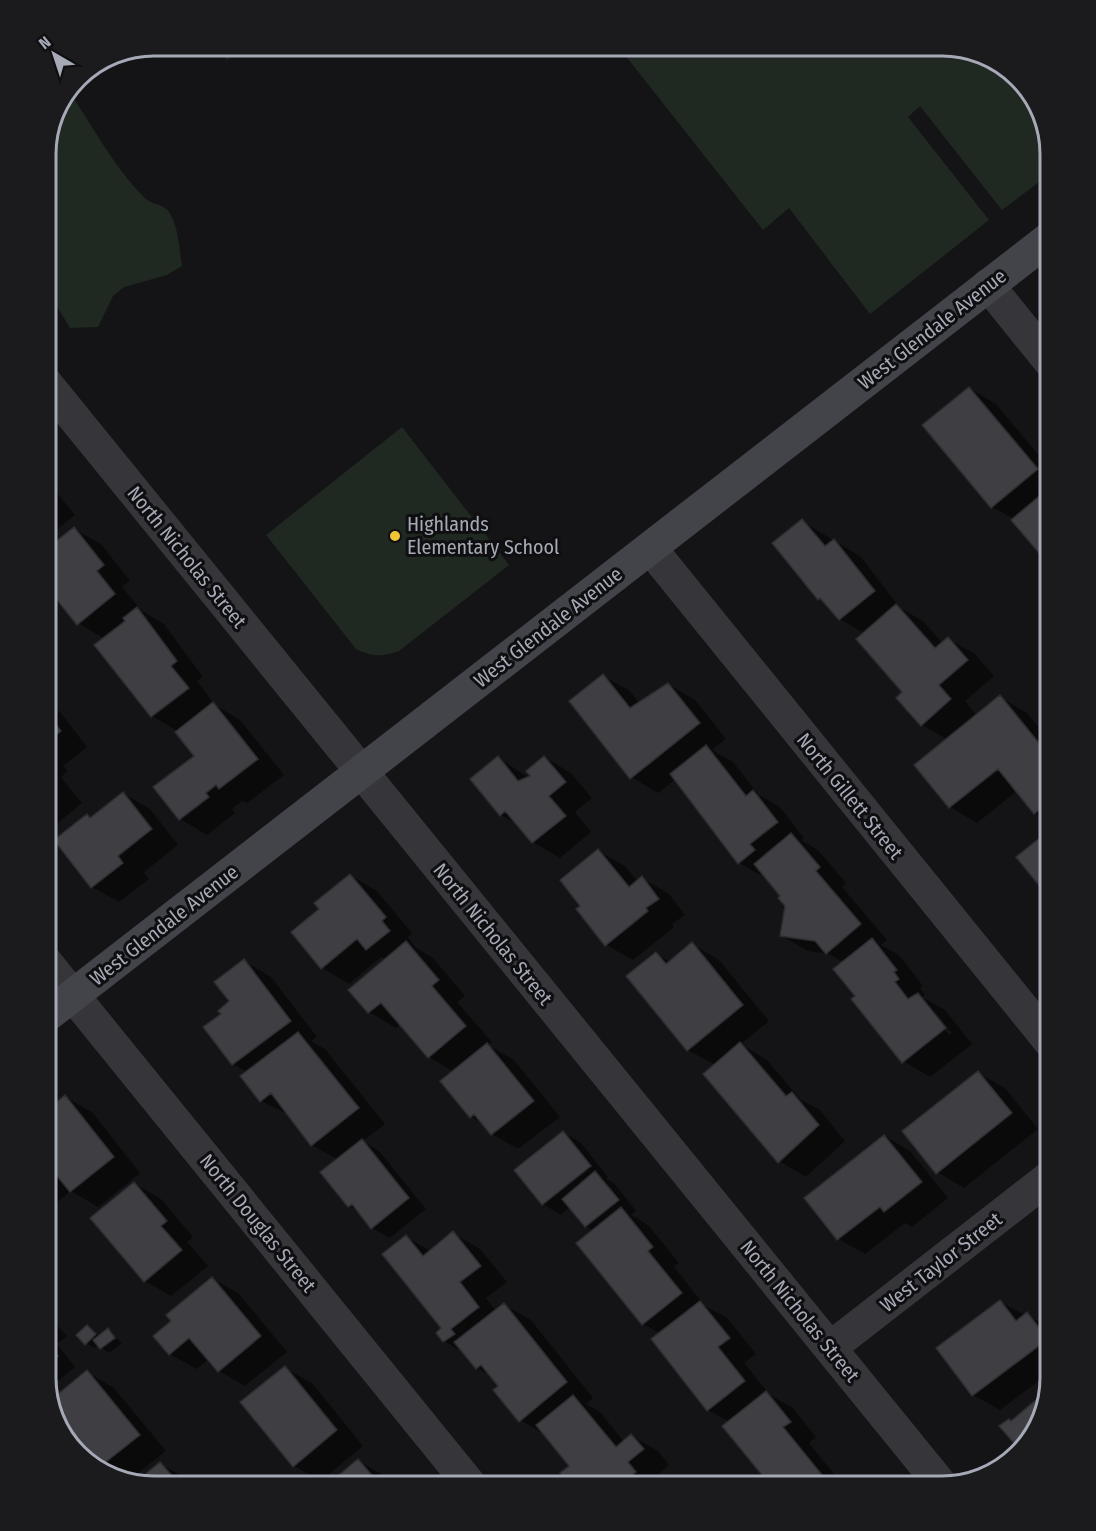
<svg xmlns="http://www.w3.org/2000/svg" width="1096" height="1531" viewBox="0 0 1096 1531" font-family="'Fira Sans Condensed',sans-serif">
	<rect width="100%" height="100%" fill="#141416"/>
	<!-- green -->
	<path fill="#202822" d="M 216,45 L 246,45 L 227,60 Z
		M 617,45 L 949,45 L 997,60 L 1036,99 L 1051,154 L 1051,173 L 1002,210 L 920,106 L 908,117 L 989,220 L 870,314 L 789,208 L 763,230 Z
		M 68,90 C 93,126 114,168 146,199 C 153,205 164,204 169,212 C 179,227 179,249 182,266 L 167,275 L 124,287 L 113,296 L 98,327 L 70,328 L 51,297 L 45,293 L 45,147 L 56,105 Z
		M 402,427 L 509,565 L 399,651 C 383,657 372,657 356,649 L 266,535 Z"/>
	<!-- shadow -->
	<path fill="#0007" fill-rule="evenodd" d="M 969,388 L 996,404 L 1051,470 L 1051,496 L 1048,498 L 1051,500 L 1051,565 L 1014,519 L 992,507 Z
		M 45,478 L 75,515 L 45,539 Z
		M 802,521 L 861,557 L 900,608 L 923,621 L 943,644 L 948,639 L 975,654 L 994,676 L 965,701 L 977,716 L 1000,697 L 1027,713 L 1051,742 L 1051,823 L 1035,813 L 1017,791 L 977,823 L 950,807 L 916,765 L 948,740 L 922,725 L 904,692 L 865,634 L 840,619 L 827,603 L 819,598 Z
		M 74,529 L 101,544 L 130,581 L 122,587 L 142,611 L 164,624 L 203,677 L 197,681 L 215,705 L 240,720 L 284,775 L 247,803 L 242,801 L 232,809 L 235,813 L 207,835 L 180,819 L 155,788 L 196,756 L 179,732 L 152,716 L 105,639 L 78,623 Z
		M 603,676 L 630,691 L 639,703 L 668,684 L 695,700 L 726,739 L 712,750 L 733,762 L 759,795 L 780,807 L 804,838 L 801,840 L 818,850 L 846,883 L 842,887 L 887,940 L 881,945 L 899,955 L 923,986 L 920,988 L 925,995 L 922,997 L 945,1010 L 972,1044 L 930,1077 L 903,1061 L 857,997 L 843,962 L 829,954 L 808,951 L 782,936 L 787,906 L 782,896 L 766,878 L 739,863 L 676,779 L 658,793 L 631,777 ZM 932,1014 L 936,1014 L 952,1033 L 949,1035 Z
		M 45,704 L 60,712 L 87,747 L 63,766 L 68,771 L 61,777 L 82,803 L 53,827 L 45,823 Z
		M 544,757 L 571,773 L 592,798 L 575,812 L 591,832 L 560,858 L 533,842 L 519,825 L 501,815 L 499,758 L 529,778 Z
		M 123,793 L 150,809 L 178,845 L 144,872 L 149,879 L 119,902 L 92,887 L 87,816 L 91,818 Z
		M 598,851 L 625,866 L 638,882 L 642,878 L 669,894 L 685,915 L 672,924 L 674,927 L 633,960 L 606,945 L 582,906 Z
		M 350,875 L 377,891 L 412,933 L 408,937 L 415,947 L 433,958 L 465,996 L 457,1002 L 492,1042 L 488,1045 L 514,1060 L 560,1117 L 518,1149 L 492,1134 L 484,1124 L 471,1117 L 454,1072 L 429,1057 L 401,1024 L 396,1028 L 369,1012 L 386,960 L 381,957 L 349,984 L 322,968 L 293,933 L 321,909 Z
		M 692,944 L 719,960 L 769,1021 L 741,1044 L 767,1060 L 801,1100 L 819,1109 L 845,1141 L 806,1177 L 779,1161 L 715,1065 L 688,1050 L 656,954 L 671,962 Z
		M 244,961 L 271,977 L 317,1037 L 311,1041 L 325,1049 L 385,1124 L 363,1141 L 380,1152 L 426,1209 L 390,1238 L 372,1228 L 360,1212 L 349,1206 L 338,1160 L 312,1145 L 290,1115 L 261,1101 L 247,1072 L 233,1064 L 223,1014 L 231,1002 Z
		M 978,1073 L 1005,1088 L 1038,1129 L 964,1188 L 937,1172 Z
		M 65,1097 L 92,1112 L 140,1173 L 98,1207 L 71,1191 L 46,1211 L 45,1111 Z
		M 563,1132 L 581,1143 L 608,1177 L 606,1179 L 614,1183 L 636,1211 L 631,1215 L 648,1225 L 679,1263 L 674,1267 L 705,1306 L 727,1318 L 756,1354 L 744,1363 L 770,1395 L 793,1408 L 816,1437 L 809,1443 L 844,1486 L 772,1486 L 730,1422 L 708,1410 L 661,1334 L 643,1324 L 594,1231 L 586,1226 L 570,1207 L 561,1215 L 543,1204 Z
		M 885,1136 L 911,1152 L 948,1198 L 912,1227 L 905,1223 L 865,1254 L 838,1239 L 806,1198 Z
		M 134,1183 L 161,1199 L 193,1237 L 187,1242 L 208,1266 L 171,1296 L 145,1281 Z
		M 453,1233 L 480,1249 L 507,1282 L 486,1298 L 496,1311 L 504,1305 L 531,1320 L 593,1398 L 586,1404 L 600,1412 L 624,1442 L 631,1436 L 658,1451 L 669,1465 L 654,1478 L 661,1486 L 572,1486 L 571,1466 L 547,1436 L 520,1420 L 493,1377 L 477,1368 L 464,1353 L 444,1341 L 438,1333 L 443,1328 L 406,1237 L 431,1251 Z
		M 212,1278 L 239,1294 L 287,1352 L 245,1386 L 219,1371 L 209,1359 L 196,1369 L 170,1354 L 173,1321 Z
		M 1000,1302 L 1051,1328 L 1051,1372 L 1000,1410 L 973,1395 Z
		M 45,1313 L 67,1336 L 57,1344 L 75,1367 L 48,1389 L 45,1377 Z
		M 87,1327 L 100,1336 L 108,1330 L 122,1343 L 109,1353 L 98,1345 L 94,1348 L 86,1343 Z
		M 285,1368 L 312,1383 L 363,1446 L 321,1481 L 294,1466 Z
		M 87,1372 L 114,1388 L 166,1451 L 129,1480 L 99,1471 L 57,1422 Z
		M 358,1461 L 385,1476 L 393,1486 L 328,1486 Z
		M 160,1464 L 179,1474 L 188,1486 L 147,1486 L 138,1483 Z"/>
	<!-- building -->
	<path fill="#3e3e43" stroke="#2e2e32" stroke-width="1.5" d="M 969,387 L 1038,469 L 991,508 L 922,425 Z
		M 1043,493 L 1051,503 L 1051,567 L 1011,520 Z
		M 802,519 L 825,546 L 834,539 L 875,591 L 839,620 L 820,598 L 818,600 L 772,543 Z
		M 74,527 L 104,565 L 97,571 L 115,594 L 77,625 L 45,585 L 45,550 Z
		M 896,604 L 935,648 L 948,637 L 968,660 L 939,685 L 951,699 L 921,726 L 896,698 L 902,692 L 856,639 Z
		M 137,607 L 177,661 L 171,666 L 189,688 L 151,717 L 94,645 L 125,621 L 123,618 Z
		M 603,674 L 630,708 L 668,683 L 700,723 L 630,779 L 569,701 Z
		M 1000,695 L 1051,758 L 1051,801 L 1034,814 L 998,769 L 949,808 L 914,765 Z
		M 213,702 L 258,759 L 219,789 L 216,785 L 206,793 L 209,797 L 179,820 L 153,787 L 194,756 L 175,732 Z
		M 45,711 L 61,731 L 45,744 Z
		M 706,745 L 746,796 L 753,790 L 778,822 L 750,844 L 755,850 L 738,864 L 670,774 Z
		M 498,756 L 518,781 L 530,776 L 526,771 L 544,756 L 566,782 L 549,796 L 566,816 L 532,843 L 505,811 L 500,816 L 470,779 Z
		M 45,773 L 56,787 L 45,796 Z
		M 123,792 L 152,829 L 118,856 L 123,863 L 91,888 L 54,840 L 87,814 L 90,818 Z
		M 1051,829 L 1051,900 L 1016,857 Z
		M 791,833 L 820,867 L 816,871 L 861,924 L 826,954 L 815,941 L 780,936 L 785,906 L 778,898 L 780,896 L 754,864 Z
		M 598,849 L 629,887 L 642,876 L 659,899 L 646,908 L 648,911 L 605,946 L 576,909 L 580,906 L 560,880 Z
		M 350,874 L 386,917 L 382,921 L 390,931 L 366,950 L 357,939 L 321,969 L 291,932 L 319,909 L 314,903 Z
		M 872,938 L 897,970 L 894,972 L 899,979 L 895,982 L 908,999 L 918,993 L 946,1028 L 902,1063 L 851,999 L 855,996 L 833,969 Z
		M 406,941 L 439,980 L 432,986 L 466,1026 L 428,1058 L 381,1003 L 368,1013 L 348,990 Z
		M 692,942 L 743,1005 L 687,1051 L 626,976 L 656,952 L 666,964 Z
		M 244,959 L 291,1021 L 232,1065 L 203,1027 L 221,1014 L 218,1011 L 229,1001 L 214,982 Z
		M 298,1032 L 359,1108 L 311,1146 L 271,1093 L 260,1102 L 240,1076 Z
		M 740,1042 L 786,1096 L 792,1092 L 819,1125 L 778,1163 L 703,1074 Z
		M 487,1043 L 534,1101 L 491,1135 L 474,1114 L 470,1118 L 440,1081 Z
		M 978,1071 L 1012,1113 L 936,1174 L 902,1131 Z
		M 65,1095 L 114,1157 L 70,1192 L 52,1170 L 45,1176 L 45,1108 L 47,1110 Z
		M 563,1131 L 591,1166 L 542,1205 L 514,1170 Z
		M 884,1135 L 922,1182 L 884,1212 L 880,1207 L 837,1240 L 804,1198 Z
		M 362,1139 L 409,1198 L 371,1229 L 352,1204 L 348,1207 L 320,1172 Z
		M 595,1171 L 619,1200 L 585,1227 L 562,1199 Z
		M 134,1182 L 167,1221 L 161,1226 L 182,1250 L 144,1282 L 90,1218 Z
		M 621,1207 L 653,1247 L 648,1251 L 682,1293 L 642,1325 L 576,1243 Z
		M 453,1231 L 481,1266 L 460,1282 L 479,1307 L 451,1329 L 455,1334 L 443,1342 L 436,1333 L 441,1328 L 382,1254 L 406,1235 L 423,1256 Z
		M 212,1277 L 261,1336 L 218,1372 L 189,1338 L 169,1355 L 153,1336 L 171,1321 L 166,1315 Z
		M 1000,1300 L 1016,1321 L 1027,1312 L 1048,1339 L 972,1396 L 936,1348 Z
		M 700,1301 L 730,1338 L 718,1347 L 745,1381 L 707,1411 L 651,1339 Z
		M 504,1303 L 567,1382 L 519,1422 L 493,1390 L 498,1386 L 481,1365 L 476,1369 L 454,1342 Z
		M 87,1325 L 96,1334 L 85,1345 L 76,1335 Z
		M 108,1328 L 115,1338 L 100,1349 L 93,1340 Z
		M 45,1340 L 58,1356 L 45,1367 Z
		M 285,1366 L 337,1430 L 293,1467 L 240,1402 Z
		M 87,1370 L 140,1435 L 97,1469 L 58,1426 L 51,1400 Z
		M 766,1391 L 791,1422 L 783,1427 L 831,1486 L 771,1486 L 722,1426 Z
		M 573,1395 L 616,1447 L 631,1434 L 644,1449 L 628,1462 L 636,1472 L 619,1486 L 570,1486 L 560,1473 L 569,1466 L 536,1425 Z
		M 1042,1395 L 1045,1398 L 1036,1432 L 1019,1449 L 999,1426 L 1009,1419 L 1011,1421 Z
		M 358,1459 L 381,1486 L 326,1486 Z
		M 160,1462 L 181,1486 L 147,1486 L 136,1482 Z"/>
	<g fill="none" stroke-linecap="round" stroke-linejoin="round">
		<!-- street -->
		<path stroke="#35353a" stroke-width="33" d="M 988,285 L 1051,363
			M 45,382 L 942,1486
			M 651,549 L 1051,1043
			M 45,961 L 471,1486
			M 830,1348 L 1051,1176"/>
		<!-- secondary -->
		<path stroke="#43444a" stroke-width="33" d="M 45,1017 L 1051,237"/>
	</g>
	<!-- markers -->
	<circle fill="#ecc635" stroke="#0f0f11" stroke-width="2" cx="395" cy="536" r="6"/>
	<g text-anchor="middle" stroke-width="6" stroke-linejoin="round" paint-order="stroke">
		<!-- street labels -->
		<g font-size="20" fill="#a6a9b6" stroke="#0f0f11">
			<text transform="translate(932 329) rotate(-38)" y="7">West Glendale Avenue</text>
			<text transform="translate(187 557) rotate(51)" y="7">North Nicholas Street</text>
			<text transform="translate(548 627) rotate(-38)" y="7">West Glendale Avenue</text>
			<text transform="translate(850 796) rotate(51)" y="7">North Gillett Street</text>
			<text transform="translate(164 925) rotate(-38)" y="7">West Glendale Avenue</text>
			<text transform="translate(493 934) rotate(51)" y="7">North Nicholas Street</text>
			<text transform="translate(258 1223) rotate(51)" y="7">North Douglas Street</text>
			<text transform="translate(941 1262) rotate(-38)" y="7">West Taylor Street</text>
			<text transform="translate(800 1311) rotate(51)" y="7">North Nicholas Street</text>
		</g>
		<!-- poi labels -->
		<g font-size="20" fill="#a6a9b6" stroke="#0f0f11" text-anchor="start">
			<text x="407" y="531">Highlands<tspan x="407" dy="23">Elementary School</tspan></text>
		</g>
	</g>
	<!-- crop -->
	<path d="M0 0H1096V1531H0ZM154 56H942A98 98 0 0 1 1040 154V1378A98 98 0 0 1 942 1476H154A98 98 0 0 1 56 1378V154A98 98 0 0 1 154 56Z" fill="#1b1b1e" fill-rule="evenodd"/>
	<path fill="none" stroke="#a6a9b6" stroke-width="3" d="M154 56H942A98 98 0 0 1 1040 154V1378A98 98 0 0 1 942 1476H154A98 98 0 0 1 56 1378V154A98 98 0 0 1 154 56Z"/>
	<!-- north arrow -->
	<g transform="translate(54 54) rotate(321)" stroke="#0f0f11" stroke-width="4.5" paint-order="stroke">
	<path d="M0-4.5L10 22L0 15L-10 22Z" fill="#a6a9b6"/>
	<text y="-9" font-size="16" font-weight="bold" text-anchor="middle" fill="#a6a9b6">N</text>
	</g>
</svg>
